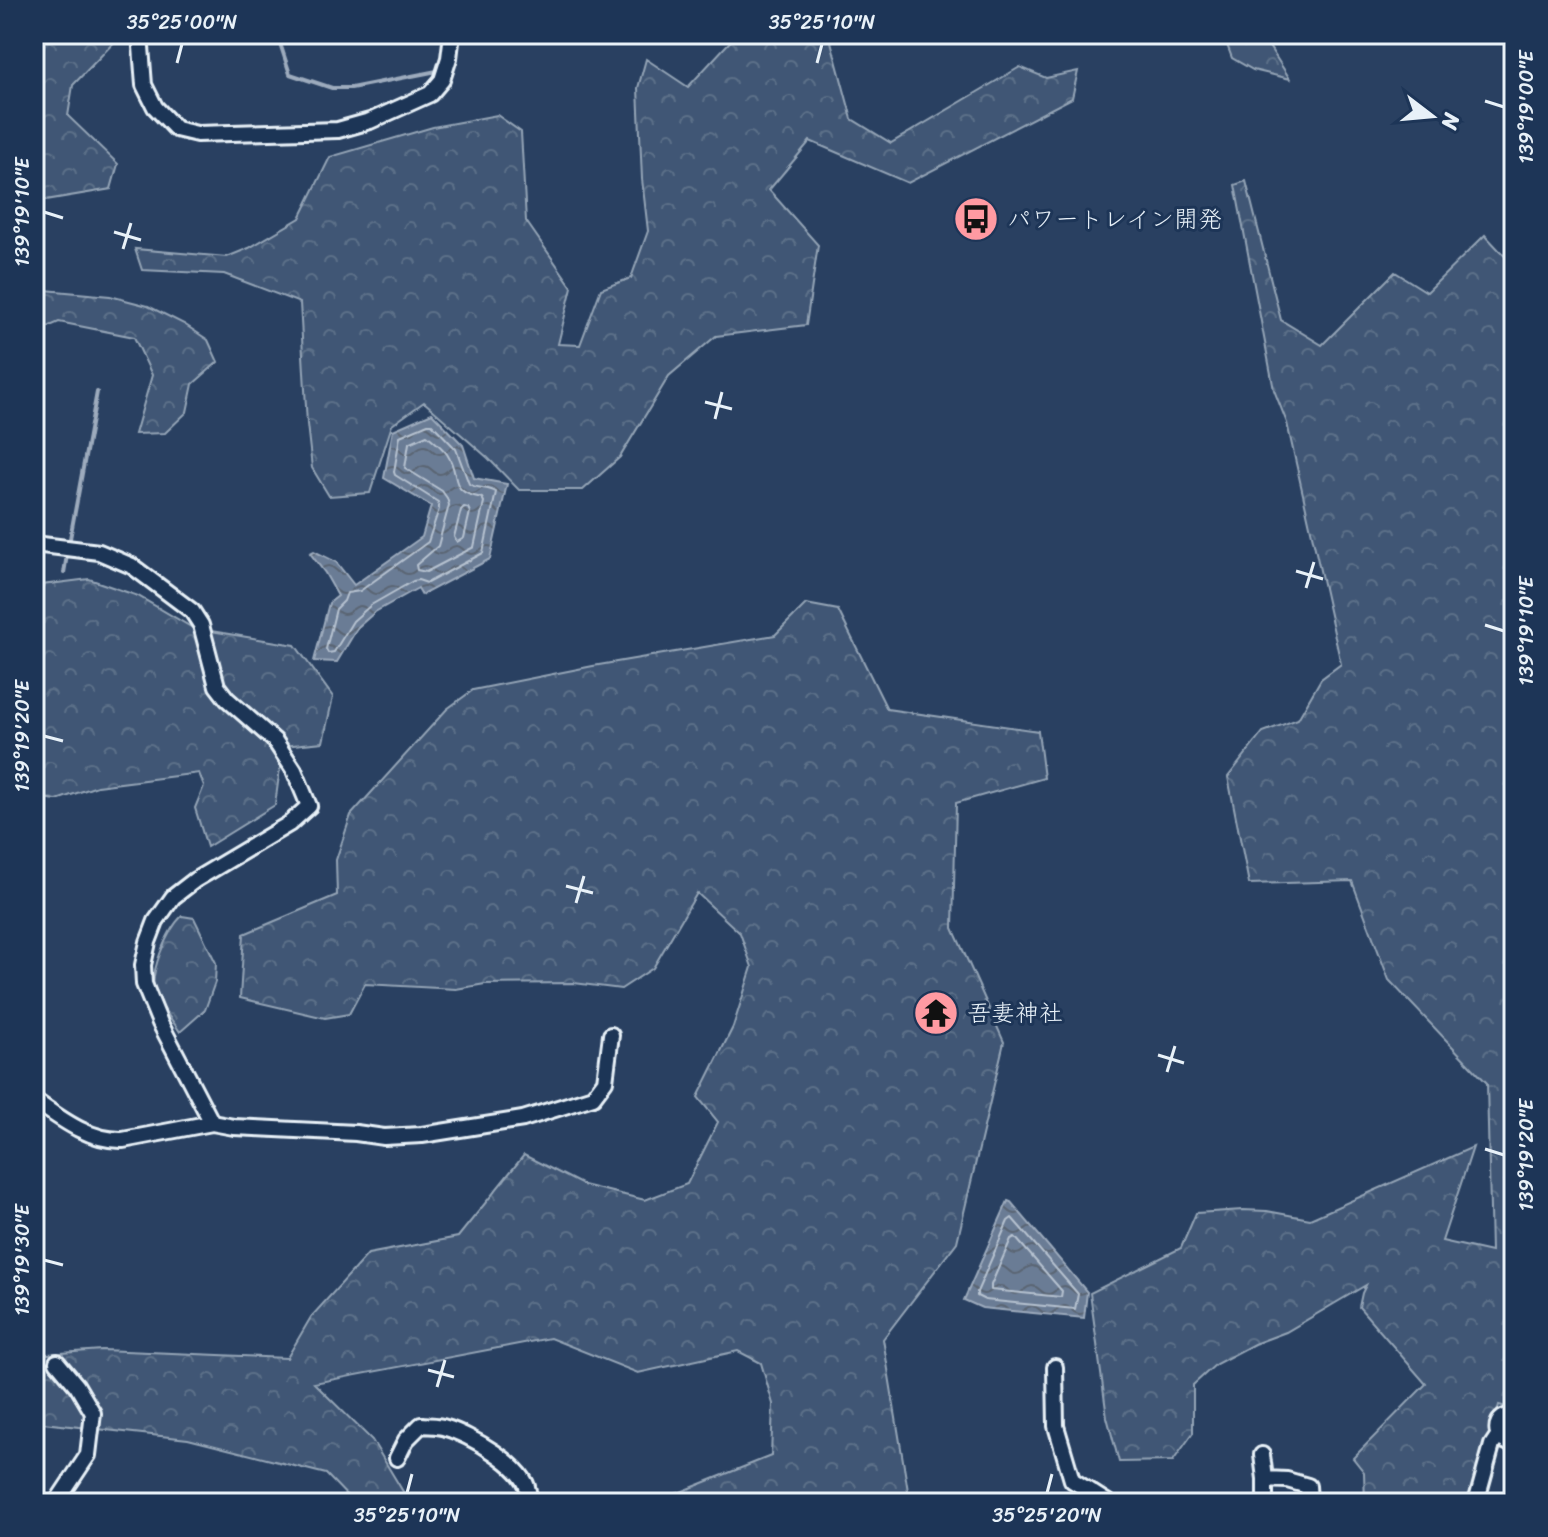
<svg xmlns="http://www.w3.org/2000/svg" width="1548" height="1537" viewBox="0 0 1548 1537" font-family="Sriracha,'Klee One',sans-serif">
	<defs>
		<pattern id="forest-crowns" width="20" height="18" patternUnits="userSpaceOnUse" patternTransform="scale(2)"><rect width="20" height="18" fill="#415774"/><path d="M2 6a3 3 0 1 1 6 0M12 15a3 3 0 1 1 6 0" fill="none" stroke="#5c7089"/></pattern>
		<pattern id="water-waves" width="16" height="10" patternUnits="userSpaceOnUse" patternTransform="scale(2)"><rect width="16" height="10" fill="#6b7c95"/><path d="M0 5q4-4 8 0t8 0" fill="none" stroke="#5a6573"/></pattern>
	</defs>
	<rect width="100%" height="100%" fill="#294061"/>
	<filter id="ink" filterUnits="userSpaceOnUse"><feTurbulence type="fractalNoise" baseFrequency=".0125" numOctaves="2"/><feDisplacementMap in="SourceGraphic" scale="16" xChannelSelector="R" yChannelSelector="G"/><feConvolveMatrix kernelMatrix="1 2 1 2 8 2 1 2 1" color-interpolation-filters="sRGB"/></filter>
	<g filter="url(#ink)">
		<!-- forest -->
		<path fill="url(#forest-crowns)" stroke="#94a4b6" stroke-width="2" d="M 34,34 L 119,34 L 119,37 L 73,85 L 68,116 L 118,164 L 111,189 L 34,202 Z
			M 737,34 L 829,34 L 852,119 L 891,143 L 1020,67 L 1046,78 L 1078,71 L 1072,98 L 908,183 L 810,141 L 769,190 L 818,245 L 806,325 L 716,336 L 669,376 L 620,457 L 583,490 L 519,490 L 488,458 L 424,402 L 392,425 L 370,493 L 329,496 L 312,468 L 307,424 L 300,303 L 224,274 L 142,270 L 135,249 L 227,257 L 249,248 L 300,218 L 330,157 L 433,127 L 497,115 L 521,132 L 526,221 L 572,287 L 558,344 L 580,345 L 601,289 L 631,278 L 648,231 L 642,179 L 638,88 L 646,59 L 688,87 Z
			M 1223,34 L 1261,34 L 1290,79 L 1253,70 L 1232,58 Z
			M 1246,181 L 1281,320 L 1322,345 L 1395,272 L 1427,292 L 1485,235 L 1514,266 L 1514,1409 L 1499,1405 L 1473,1497 L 1458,1503 L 1365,1503 L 1364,1472 L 1353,1458 L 1426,1384 L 1359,1307 L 1362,1293 L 1366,1285 L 1286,1332 L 1254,1344 L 1216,1364 L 1193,1385 L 1193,1433 L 1173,1461 L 1119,1462 L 1107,1417 L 1090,1293 L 1181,1248 L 1196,1213 L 1243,1210 L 1267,1211 L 1310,1219 L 1473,1147 L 1442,1241 L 1491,1252 L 1487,1083 L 1389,980 L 1352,881 L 1249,884 L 1228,777 L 1263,732 L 1298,719 L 1321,679 L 1341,664 L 1287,423 L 1274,390 L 1235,185 Z
			M 34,289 L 110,296 L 148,306 L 184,324 L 208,340 L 218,362 L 193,384 L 187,412 L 165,433 L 135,434 L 152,375 L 134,337 L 59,322 L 34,333 Z
			M 89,579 L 138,596 L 193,628 L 295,645 L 333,697 L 323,742 L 283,746 L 275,805 L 207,847 L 195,808 L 204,786 L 199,773 L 97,786 L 57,800 L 41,798 L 34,793 L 34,586 Z
			M 806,604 L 838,610 L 887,709 L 1038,731 L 1044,778 L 956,803 L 953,928 L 1004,1042 L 957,1242 L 883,1339 L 910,1503 L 653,1503 L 771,1456 L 773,1404 L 761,1363 L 738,1351 L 638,1373 L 550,1338 L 314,1383 L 372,1440 L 405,1495 L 399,1503 L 354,1503 L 326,1474 L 188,1439 L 34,1422 L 34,1355 L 102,1350 L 287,1358 L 311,1317 L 368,1254 L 458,1237 L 524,1155 L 583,1185 L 645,1200 L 687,1184 L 718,1122 L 698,1097 L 733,1027 L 752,967 L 740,933 L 697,893 L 653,968 L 621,989 L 574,983 L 485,984 L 456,989 L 365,984 L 349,1014 L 325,1018 L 240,998 L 244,934 L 337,895 L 336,860 L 351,815 L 447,709 L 473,690 L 593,666 L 775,635 Z
			M 182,916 L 194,918 L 216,963 L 215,982 L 205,1010 L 180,1032 C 173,1021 159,1005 155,993 C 148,974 168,929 182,916 Z"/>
		<!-- water -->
		<path fill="url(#water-waves)" stroke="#9dabbd" stroke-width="2" d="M 432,413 L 463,445 L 474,478 L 507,484 L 490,559 L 422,595 L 418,588 L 375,612 L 358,627 L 337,662 L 314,661 L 329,603 L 338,596 L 325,573 L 310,553 L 314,551 L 336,562 L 354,585 L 422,537 L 431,506 L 384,478 L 393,430 Z
			M 1008,1201 L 1011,1202 L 1087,1292 L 1084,1318 L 982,1308 L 964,1300 Z"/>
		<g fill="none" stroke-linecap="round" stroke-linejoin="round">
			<!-- shore -->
			<path stroke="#b6c2d0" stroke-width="2" d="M 428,424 L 432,424 L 456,449 L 469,484 C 477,489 488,487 496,492 L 483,553 L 427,583 L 418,580 L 413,581 L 371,605 L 353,621 L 334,652 L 328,653 L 326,649 L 336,609 L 344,601 L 347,593 L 360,591 L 428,542 L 439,509 L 438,502 L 395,475 L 394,472 L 400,436 Z
				M 427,435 C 433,440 442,447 447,454 C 462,477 446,491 482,498 L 484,502 L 474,547 L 426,572 L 417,570 L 416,565 L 438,546 L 449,505 L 447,498 L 442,491 L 405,468 L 409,443 Z
				M 464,507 L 468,508 L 470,512 L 464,538 L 457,542 L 454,537 L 461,510 Z
				M 1012,1218 L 1078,1294 L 1075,1309 L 985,1300 L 977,1296 L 977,1292 L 1008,1221 Z
				M 1015,1237 L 1062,1291 L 1061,1297 L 991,1290 L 991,1285 L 1011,1239 Z"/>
			<!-- stream -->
			<path stroke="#9dabbd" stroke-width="4" d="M 277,34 L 290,74 L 332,88 L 351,88 L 437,71
				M 69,544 L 97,392
				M 64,573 L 67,555"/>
			<!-- minor casing -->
			<g stroke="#e8f1f8" stroke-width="20">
				<path id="minor" d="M 140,34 L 144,85 L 155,107 L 176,129 L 197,134 L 338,130 L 370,121 L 430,94 L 442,80 L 449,58 L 452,34
					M 602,34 L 603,34
					M 34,544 L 99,552 L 132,566 L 192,611 L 201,625 L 217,686 L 227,699 L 275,741 L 294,770 L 309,806 L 289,824 L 195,880 L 173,897 L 156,921 L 148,942 L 143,965 L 144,984 L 160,1023 L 212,1123
					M 34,1100 C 61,1119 89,1141 123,1140 L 212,1123 L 234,1127 L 356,1133 L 384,1137 L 422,1135 L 523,1119 L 593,1097 L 605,1081 L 611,1035
					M 1055,1367 L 1056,1426 L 1072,1480 L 1108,1503
					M 1514,1416 C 1499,1414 1493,1427 1501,1439 L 1509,1443 L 1514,1442
					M 1262,1455 L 1265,1479
					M 397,1458 L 406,1440 L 421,1425 C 429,1426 438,1425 446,1428 C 468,1434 525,1466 528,1491 C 529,1495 527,1499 526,1503
					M 56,1503 L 88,1455 L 93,1413 L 77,1386 L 57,1362
					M 1265,1503 L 1265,1479 L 1287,1480 L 1308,1486 L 1309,1500
					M 1476,1503 L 1492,1445 L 1498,1436"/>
			</g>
			<!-- minor -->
			<use href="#minor" stroke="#1d3557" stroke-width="14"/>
		</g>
	</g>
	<!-- ticks -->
	<path fill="none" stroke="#e8f1f8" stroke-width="3" d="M 177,63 L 182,44M 817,63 L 822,44M 1485,101 L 1504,107M 44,212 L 63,218M 114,232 L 141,240M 123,249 L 131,223M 705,402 L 732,409M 715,419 L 722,392M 1296,571 L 1323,579M 1306,588 L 1314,562M 1485,625 L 1504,631M 44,736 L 63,741M 566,886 L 593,893M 576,903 L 584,876M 1158,1055 L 1184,1063M 1167,1072 L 1175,1046M 1485,1149 L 1504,1155M 44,1260 L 63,1265M 428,1370 L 454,1377M 437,1387 L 445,1360M 407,1493 L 412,1474M 1047,1493 L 1052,1474"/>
	<!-- icons -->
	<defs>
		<g id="bus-disc" transform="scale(2.3)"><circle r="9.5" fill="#ff9aa2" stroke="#1d3557"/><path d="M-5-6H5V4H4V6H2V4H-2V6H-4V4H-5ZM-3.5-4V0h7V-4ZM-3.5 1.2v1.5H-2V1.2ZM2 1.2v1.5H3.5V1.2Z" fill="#111"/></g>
		<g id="temple-disc" transform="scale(2.3)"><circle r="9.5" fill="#ff9aa2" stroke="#1d3557"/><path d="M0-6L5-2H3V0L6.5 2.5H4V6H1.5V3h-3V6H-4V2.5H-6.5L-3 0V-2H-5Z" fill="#111"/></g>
	</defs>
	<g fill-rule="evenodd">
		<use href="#bus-disc" x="976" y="219"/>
		<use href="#temple-disc" x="936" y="1013"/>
	</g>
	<g text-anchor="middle" stroke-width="6" stroke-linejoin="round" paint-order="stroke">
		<!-- poi labels -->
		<g font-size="24" fill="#e8f1f8" stroke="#1d3557" text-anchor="start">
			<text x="1007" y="227">パワートレイン開発</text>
			<text x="967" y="1021">吾妻神社</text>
		</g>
	</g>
	<!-- margin -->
	<rect width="1548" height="1537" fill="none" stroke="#1d3557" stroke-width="88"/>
	<!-- north arrow -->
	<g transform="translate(1432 116) rotate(106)" stroke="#1d3557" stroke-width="6" paint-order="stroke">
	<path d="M0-6L14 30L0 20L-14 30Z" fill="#e8f1f8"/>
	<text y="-12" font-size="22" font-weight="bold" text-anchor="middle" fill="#e8f1f8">N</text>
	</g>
	<rect x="44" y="44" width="1460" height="1449" fill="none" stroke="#e8f1f8" stroke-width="3"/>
	<g font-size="20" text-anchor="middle" fill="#e8f1f8">
		<text x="182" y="29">35°25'00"N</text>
		<text x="822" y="29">35°25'10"N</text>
		<text transform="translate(1526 107) rotate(-90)" y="7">139°19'00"E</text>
		<text transform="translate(22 212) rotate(-90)" y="7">139°19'10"E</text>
		<text transform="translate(1526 631) rotate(-90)" y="7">139°19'10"E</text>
		<text transform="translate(22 736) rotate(-90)" y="7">139°19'20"E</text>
		<text transform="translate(1526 1155) rotate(-90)" y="7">139°19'20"E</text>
		<text transform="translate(22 1260) rotate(-90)" y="7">139°19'30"E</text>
		<text x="407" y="1522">35°25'10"N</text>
		<text x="1047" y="1522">35°25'20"N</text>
	</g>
</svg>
